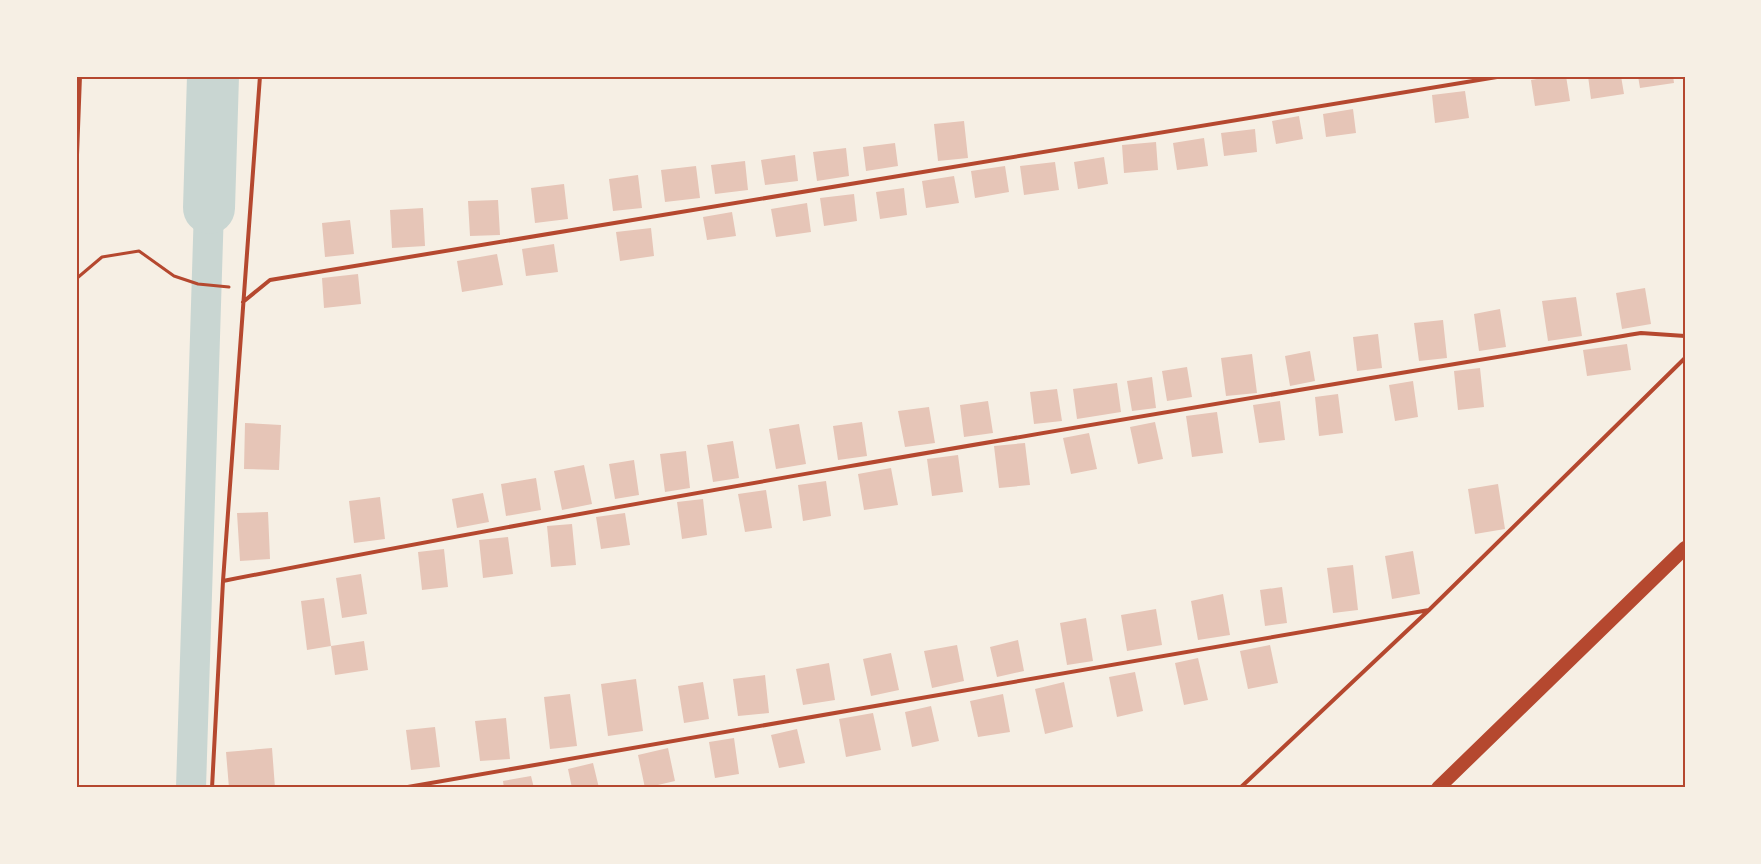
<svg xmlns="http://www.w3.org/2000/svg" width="1761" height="864" viewBox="0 0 1761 864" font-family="Commissioner,sans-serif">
	<rect width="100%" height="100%" fill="#f6efe4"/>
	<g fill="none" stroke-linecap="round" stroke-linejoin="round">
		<!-- canal -->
		<path stroke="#c9d6d2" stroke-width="30" d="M 191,788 L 209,208"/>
		<!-- river -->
		<path stroke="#c9d6d2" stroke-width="52" d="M 209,208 L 213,76"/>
	</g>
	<!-- building -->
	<path fill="#e6c5b7" d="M 1554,76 L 1566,76 L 1570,101 L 1535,106 L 1531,80 Z
		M 1588,76 L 1621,76 L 1624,94 L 1591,99 Z
		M 1638,76 L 1673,76 L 1674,83 L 1640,88 Z
		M 1465,91 L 1469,118 L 1435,123 L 1432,95 Z
		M 1353,109 L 1356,133 L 1326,137 L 1323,114 Z
		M 1299,116 L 1303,139 L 1276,144 L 1272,121 Z
		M 964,121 L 968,158 L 938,161 L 934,124 Z
		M 1255,129 L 1257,152 L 1224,156 L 1221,133 Z
		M 1204,138 L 1208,166 L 1177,170 L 1173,143 Z
		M 1156,142 L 1158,170 L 1124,173 L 1122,145 Z
		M 895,143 L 898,166 L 866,171 L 863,147 Z
		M 846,148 L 849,176 L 817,181 L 813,152 Z
		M 795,155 L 798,181 L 765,185 L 761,160 Z
		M 1104,157 L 1108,184 L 1078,189 L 1074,162 Z
		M 745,161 L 748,190 L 715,194 L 711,165 Z
		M 1055,162 L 1059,190 L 1024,195 L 1020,166 Z
		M 696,166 L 700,198 L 665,202 L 661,170 Z
		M 1005,166 L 1009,192 L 975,198 L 971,171 Z
		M 638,175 L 642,208 L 613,211 L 609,179 Z
		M 954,176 L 959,203 L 926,208 L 922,181 Z
		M 564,184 L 568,219 L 535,223 L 531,188 Z
		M 904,188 L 907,215 L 880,219 L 876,192 Z
		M 854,194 L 857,221 L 824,226 L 820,198 Z
		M 498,200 L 500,235 L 470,236 L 468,201 Z
		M 807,203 L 811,232 L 776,237 L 771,209 Z
		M 423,208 L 425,246 L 392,248 L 390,210 Z
		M 732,212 L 736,236 L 707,240 L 703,217 Z
		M 350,220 L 354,254 L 325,257 L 322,223 Z
		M 651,228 L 654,256 L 620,261 L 616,232 Z
		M 554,244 L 558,272 L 526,276 L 522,249 Z
		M 497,254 L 503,285 L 462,292 L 457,261 Z
		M 358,274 L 361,304 L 324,308 L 322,278 Z
		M 1645,288 L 1651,324 L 1622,329 L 1616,293 Z
		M 1576,297 L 1582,336 L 1548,341 L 1542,301 Z
		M 1500,309 L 1506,347 L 1479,351 L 1474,314 Z
		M 1443,320 L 1447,358 L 1419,361 L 1414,323 Z
		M 1378,334 L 1382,368 L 1357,371 L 1353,337 Z
		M 1627,344 L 1631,370 L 1587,376 L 1583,350 Z
		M 1310,351 L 1315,381 L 1290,386 L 1285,356 Z
		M 1252,354 L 1257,393 L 1226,396 L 1221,358 Z
		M 1187,367 L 1192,397 L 1167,401 L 1162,371 Z
		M 1480,368 L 1484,407 L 1458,410 L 1454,371 Z
		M 1152,377 L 1156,408 L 1132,411 L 1127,381 Z
		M 1413,381 L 1418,417 L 1395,421 L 1389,385 Z
		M 1117,383 L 1121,412 L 1077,419 L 1073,389 Z
		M 1057,389 L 1062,421 L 1034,424 L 1030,392 Z
		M 1338,394 L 1343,433 L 1319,436 L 1315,397 Z
		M 988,401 L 993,433 L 964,437 L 960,405 Z
		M 1280,401 L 1285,440 L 1259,443 L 1253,405 Z
		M 929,407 L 935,443 L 905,447 L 898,411 Z
		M 1217,412 L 1223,453 L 1192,457 L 1186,416 Z
		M 862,422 L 867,456 L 838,460 L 833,426 Z
		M 1155,422 L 1163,459 L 1138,464 L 1130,427 Z
		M 245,423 L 281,425 L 279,470 L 244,469 Z
		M 799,424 L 806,464 L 776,469 L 769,429 Z
		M 1089,433 L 1097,469 L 1071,474 L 1063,438 Z
		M 733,441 L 739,478 L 713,482 L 707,445 Z
		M 1025,443 L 1030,485 L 999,488 L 994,446 Z
		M 686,451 L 690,488 L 665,492 L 660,454 Z
		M 958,455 L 963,492 L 932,496 L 927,459 Z
		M 634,460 L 639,495 L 615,499 L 609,464 Z
		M 584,465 L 592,504 L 562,510 L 554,471 Z
		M 891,468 L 898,505 L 864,510 L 858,474 Z
		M 536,478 L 541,510 L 506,516 L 501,484 Z
		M 826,481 L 831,516 L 803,521 L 798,485 Z
		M 1498,484 L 1505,529 L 1475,534 L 1468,489 Z
		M 766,490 L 772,528 L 745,532 L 738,494 Z
		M 483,493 L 489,522 L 457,528 L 452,499 Z
		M 380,497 L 385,539 L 354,543 L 349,501 Z
		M 703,499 L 707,535 L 682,539 L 677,502 Z
		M 268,512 L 270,559 L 240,561 L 237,513 Z
		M 625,513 L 630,545 L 601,549 L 596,517 Z
		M 572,524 L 576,565 L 551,567 L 547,526 Z
		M 508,537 L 513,574 L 483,578 L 479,540 Z
		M 444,549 L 448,587 L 422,590 L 418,552 Z
		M 1413,551 L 1420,594 L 1392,599 L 1385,556 Z
		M 1353,565 L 1358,610 L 1333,613 L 1327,568 Z
		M 361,574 L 367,614 L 342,618 L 336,578 Z
		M 1282,587 L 1287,623 L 1265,626 L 1260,590 Z
		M 1223,594 L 1230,635 L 1198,640 L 1191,601 Z
		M 324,598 L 331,646 L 307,650 L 301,601 Z
		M 1156,609 L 1162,645 L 1127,651 L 1121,615 Z
		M 1086,618 L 1093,661 L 1067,665 L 1060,623 Z
		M 1018,640 L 1024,671 L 997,677 L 990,647 Z
		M 364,641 L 368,670 L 335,675 L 331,646 Z
		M 957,645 L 964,681 L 932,688 L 924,651 Z
		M 1270,645 L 1278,683 L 1248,689 L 1240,651 Z
		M 891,653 L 899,690 L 871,696 L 863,659 Z
		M 1198,658 L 1208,700 L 1184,705 L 1175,663 Z
		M 829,663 L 835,700 L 803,705 L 796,669 Z
		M 1135,672 L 1143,711 L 1117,717 L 1109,677 Z
		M 765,675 L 769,713 L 738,716 L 733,679 Z
		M 636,679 L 643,731 L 608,736 L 601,684 Z
		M 703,682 L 709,719 L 684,723 L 678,686 Z
		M 1064,682 L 1073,727 L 1045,734 L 1035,689 Z
		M 570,694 L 577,746 L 550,749 L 544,697 Z
		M 1003,694 L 1010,732 L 978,737 L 970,701 Z
		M 931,706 L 939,741 L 912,747 L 905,712 Z
		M 873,713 L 881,750 L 846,757 L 839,719 Z
		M 506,718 L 510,759 L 480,761 L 475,721 Z
		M 435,727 L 440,767 L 411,770 L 406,730 Z
		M 797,729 L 805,763 L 779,768 L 771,735 Z
		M 734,738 L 739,774 L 715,778 L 709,742 Z
		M 272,748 L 275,788 L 229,788 L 226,752 Z
		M 668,748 L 675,781 L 645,788 L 638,755 Z
		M 593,763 L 599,788 L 572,788 L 568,769 Z
		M 531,776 L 534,788 L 504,788 L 503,781 Z"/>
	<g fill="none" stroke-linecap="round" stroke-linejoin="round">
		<!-- path -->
		<path stroke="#b5482f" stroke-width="3" d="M 76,279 L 102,257 L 139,251 L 174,276 L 198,284 L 229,287"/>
		<!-- service -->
		<path stroke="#b5482f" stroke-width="4" d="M 76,181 L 80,76
			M 243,302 L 270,280 L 1503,76
			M 223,581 C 694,489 1168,412 1641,333 L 1685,336
			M 212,788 L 223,581 L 260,76
			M 402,788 L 1429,610
			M 1240,788 L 1429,610 L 1685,358"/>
		<!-- trunk -->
		<path stroke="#b5482f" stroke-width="14" d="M 1438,788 L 1685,548"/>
	</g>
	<!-- border -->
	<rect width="1761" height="864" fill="none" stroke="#f6efe4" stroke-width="155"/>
	<rect x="78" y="78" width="1606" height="708" fill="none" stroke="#b5482f" stroke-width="2"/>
</svg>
